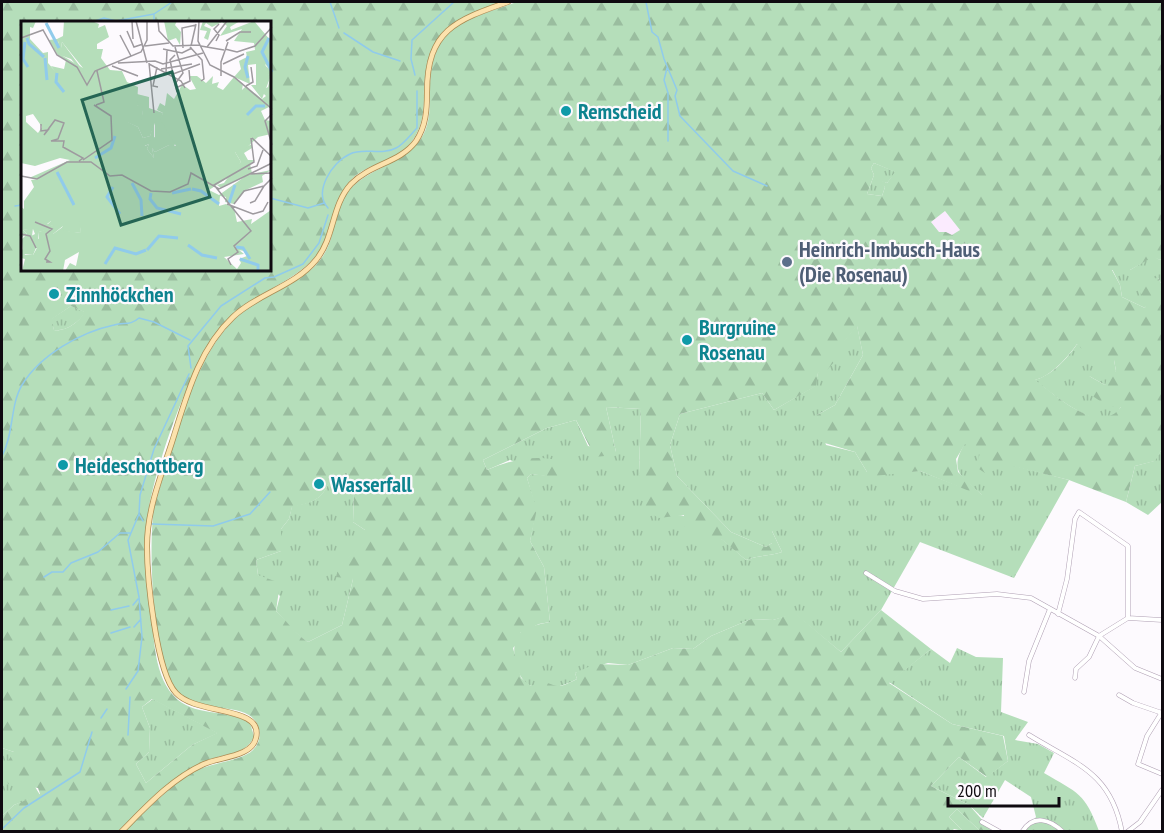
<svg xmlns="http://www.w3.org/2000/svg" width="1164" height="833" viewBox="0 0 1164 833" font-family="'PT Sans Narrow',sans-serif">
	<defs>
		<pattern id="grass-tufts" width="24" height="20" patternUnits="userSpaceOnUse" patternTransform="scale(1.5)"><rect width="24" height="20" fill="#b5deba"/><path d="M3 7l-1-3M5 7V3M7 7l1-3M15 17l-1-3M17 17v-4M19 17l1-3" fill="none" stroke="#9abd9f"/></pattern>
		<pattern id="forest-firs" width="22" height="20" patternUnits="userSpaceOnUse" patternTransform="scale(1.5)"><rect width="22" height="20" fill="#b5deba"/><path d="M5 1l3.5 6h-7zM16 11l3.5 6h-7z" fill="#9abd9f"/></pattern>
	</defs>
	<rect width="100%" height="100%" fill="#fdfafe"/>
	<!-- commercial -->
	<path fill="#fbebfe" d="M 945,211 L 960,230 L 952,236 L 939,232 L 931,222 Z"/>
	<!-- grass -->
	<path fill="url(#grass-tufts)" d="M 874,163 L 896,172 L 887,183 L 880,181 L 885,187 L 882,196 L 867,194 L 874,175 L 871,168 Z
		M 1153,256 L 1160,260 L 1162,258 L 1162,285 L 1158,278 L 1145,308 L 1122,297 L 1120,285 L 1112,269 L 1130,270 Z
		M 71,306 L 85,312 C 80,322 65,332 54,330 L 51,319 Z
		M 857,325 L 863,355 L 835,405 L 817,415 L 826,445 L 855,452 L 867,472 L 920,471 L 982,495 C 962,476 948,472 965,443 L 1000,462 L 1069,480 L 1014,578 L 920,542 L 881,610 L 841,652 L 795,614 L 773,620 L 751,619 L 711,636 L 693,649 L 673,648 L 628,665 L 608,663 L 575,673 L 577,679 C 564,686 547,691 532,686 C 516,682 508,645 520,633 C 527,626 541,624 550,622 L 544,567 L 530,541 L 536,509 L 527,478 L 531,474 L 551,476 L 510,460 L 487,470 L 483,460 L 547,428 L 576,420 L 588,446 L 616,452 L 606,407 L 641,409 L 639,474 L 677,515 C 697,515 731,547 746,560 C 759,555 770,556 782,552 L 772,531 L 772,543 L 766,547 L 731,532 L 677,476 L 670,445 L 680,414 L 762,393 L 774,410 L 815,386 L 818,373 Z
		M 1077,344 L 1114,360 L 1116,371 L 1105,385 L 1089,376 L 1121,407 C 1118,411 1114,418 1108,419 C 1086,423 1051,392 1034,380 C 1050,377 1068,358 1077,344 Z
		M 1162,449 L 1162,502 L 1148,515 L 1126,502 L 1135,466 L 1154,461 Z
		M 334,472 L 347,473 L 354,493 L 353,522 L 365,530 L 366,543 L 339,566 L 353,579 L 342,625 L 308,642 C 294,634 287,622 276,611 L 280,596 L 258,575 L 256,560 L 281,551 L 281,529 L 289,519 L 292,506 C 319,502 323,497 334,472 Z
		M 957,648 L 976,657 L 1003,658 L 1001,712 L 1028,722 L 1015,740 L 1038,744 L 1054,753 L 1044,773 C 1078,793 1085,793 1099,831 L 1025,831 L 1036,817 L 1031,797 L 1005,780 L 983,818 L 969,805 L 931,786 L 959,757 L 986,777 L 1008,761 L 1004,736 L 952,724 L 889,682 L 931,649 L 950,663 Z
		M 153,699 L 218,733 L 192,745 L 146,783 L 136,764 L 149,752 L 150,728 L 142,707 Z
		M 2,748 L 14,752 L 40,795 L 14,805 L 2,816 Z"/>
	<!-- forest -->
	<path fill="url(#forest-firs)" fill-rule="evenodd" d="M 2,2 L 500,2 C 446,22 425,36 424,97 C 424,115 421,131 409,145 C 394,162 369,163 353,178 C 330,201 335,234 315,257 C 292,284 253,293 228,319 C 193,354 149,480 146,530 C 144,553 147,578 150,600 C 154,629 152,672 173,695 C 193,718 226,708 250,723 L 254,736 C 247,756 222,753 206,761 C 171,777 145,806 118,831 L 2,831 L 2,816 L 14,805 L 40,794 L 38,788 L 8,784 L 5,765 L 14,752 L 2,748 ZM 22,22 L 270,22 L 270,270 L 22,270 ZM 71,306 L 84,312 C 80,322 65,332 54,330 L 52,319 ZM 152,699 L 217,733 L 192,745 L 146,783 L 136,764 L 149,752 L 150,728 L 142,707 Z
		M 517,2 L 1162,2 L 1162,258 L 1160,260 L 1153,257 L 1130,270 L 1112,270 L 1120,285 L 1122,297 L 1145,308 L 1146,301 L 1140,292 L 1141,284 L 1148,279 L 1158,278 L 1162,285 L 1162,449 L 1155,461 L 1135,466 L 1126,502 L 1069,480 L 1000,463 L 985,473 L 976,467 L 980,453 L 965,444 L 956,459 L 958,472 L 984,497 L 920,471 L 875,476 L 867,472 L 855,452 L 818,441 L 817,415 L 835,405 L 863,355 L 857,326 L 844,342 L 847,348 L 826,371 L 818,373 L 816,386 L 774,410 L 762,393 L 680,414 L 670,445 L 677,476 L 731,532 L 766,547 L 772,543 L 771,529 L 782,552 C 770,556 759,555 746,560 L 721,539 L 708,546 L 697,537 L 702,527 L 698,524 L 689,530 L 681,524 L 684,515 L 659,518 L 646,511 L 639,474 L 641,409 L 606,407 L 616,452 L 614,455 L 595,457 L 576,420 L 547,428 L 483,460 L 487,470 C 520,456 543,454 576,465 L 574,480 L 531,474 L 527,478 L 537,509 L 530,541 L 544,567 L 550,622 L 539,624 L 520,633 L 521,639 L 513,648 L 521,678 L 531,686 L 543,681 C 560,688 559,688 577,679 L 575,673 L 595,664 L 628,665 L 673,648 L 693,649 L 711,636 L 751,619 L 773,620 L 795,613 L 841,652 L 881,610 L 931,649 L 889,683 L 952,724 L 1003,736 L 1008,761 L 987,777 L 959,757 L 931,786 L 969,805 L 992,831 L 980,831 L 957,809 L 949,817 L 963,831 L 954,829 L 951,832 L 124,832 C 146,811 167,788 193,772 C 209,763 242,761 253,750 C 265,738 260,719 245,713 C 223,704 195,712 177,691 C 152,662 148,547 154,508 C 172,451 191,360 235,319 C 261,294 303,286 323,256 C 336,237 333,211 347,193 C 366,168 402,165 420,140 C 429,128 430,111 430,97 C 429,26 459,22 517,2 ZM 874,163 L 895,172 L 887,183 L 880,180 L 879,183 L 885,187 L 882,196 L 867,194 L 874,175 L 871,168 ZM 945,211 L 960,230 L 952,235 L 946,232 L 939,232 L 931,222 ZM 1077,344 C 1088,356 1097,364 1114,360 L 1116,371 L 1108,375 L 1105,385 L 1089,376 L 1088,393 L 1109,407 L 1121,407 C 1099,437 1056,395 1035,380 C 1051,376 1067,358 1077,344 ZM 334,473 L 347,473 L 354,493 L 353,522 L 365,530 L 365,543 L 339,565 L 336,577 L 353,579 L 342,625 L 308,642 C 295,634 288,622 276,611 L 280,583 L 258,575 L 256,560 L 281,551 L 281,529 L 289,519 L 292,507 C 319,502 323,497 334,473 Z"/>
	<!-- pitch -->
	<path fill="#b5deba" d="M 957,809 L 980,831 L 963,831 L 949,817 Z"/>
	<g fill="none" stroke-linecap="round" stroke-linejoin="round">
		<!-- stream -->
		<path stroke="#90cbeb" stroke-width="1.5" d="M 330,2 L 339,28
			M 646,2 L 652,32 L 658,37 L 664,59 L 677,90 L 675,96 L 680,116 L 733,171 L 767,186
			M 95,21 L 104,18 L 116,21 L 154,14 L 172,2
			M 154,22 L 154,15
			M 344,33 L 373,52 L 400,61
			M 667,68 L 664,80 L 668,93 L 668,141
			M 415,75 L 411,59 L 412,40 L 454,2
			M 270,198 L 308,208 L 324,203
			M 15,206 L 22,205
			M 328,208 C 313,192 332,162 350,154 C 363,147 382,156 396,148 C 404,144 411,134 417,128 L 417,91
			M 191,368 L 188,346 L 221,306 L 265,278 L 274,277 L 303,264 L 319,243 L 328,215
			M 2,456 C 14,434 10,405 22,385 C 40,355 81,332 114,325 C 124,322 130,326 139,318 L 154,322 L 190,340
			M 139,514 L 143,521
			M 152,524 L 213,526 L 250,514 L 270,492
			M 44,577 L 52,572 L 63,572 L 71,563 L 98,552 L 120,533 L 130,533
			M 133,605 L 138,599
			M 111,610 L 129,606
			M 134,627 L 141,619
			M 111,633 L 130,627
			M 126,689 L 138,671 L 142,637 L 139,597 L 128,540 L 139,514 L 140,495 L 154,449 L 189,374
			M 101,718 L 107,709
			M 128,735 L 130,697
			M 2,829 L 24,808 L 80,772 L 92,732"/>
		<!-- minor casing -->
		<g stroke="#af9fb3" stroke-width="5">
			<path id="minor" d="M 866,573 L 895,591 L 923,599 L 997,594 L 1031,598 L 1099,636 L 1128,618 L 1162,620
				M 1058,614 L 1067,579 L 1075,519 L 1079,512 L 1128,546 L 1128,618
				M 1075,678 L 1076,669 L 1089,657 L 1099,636 L 1135,668 L 1162,679
				M 1024,692 L 1029,661 L 1050,609
				M 1119,695 L 1133,703 L 1162,713
				M 1162,712 L 1147,736 L 1138,764 L 1162,774
				M 1029,735 C 1076,764 1111,772 1122,832
				M 982,822 L 1000,832
				M 1022,832 C 1033,814 1050,819 1063,832
				M 1127,832 L 1140,822 L 1162,790"/>
		</g>
		<!-- major casing -->
		<g stroke="#a88a52" stroke-width="6">
			<path id="major" d="M 121,832 C 146,807 171,779 204,764 C 219,757 252,757 256,738 C 264,705 197,716 176,693 C 156,672 147,577 147,546 C 147,510 161,476 172,442 C 186,398 198,350 233,317 C 257,294 295,286 316,260 C 335,237 331,206 351,184 C 370,164 400,163 416,141 C 426,126 427,110 427,92 C 427,30 456,20 508,2"/>
		</g>
		<!-- minor -->
		<use href="#minor" stroke="#fff" stroke-width="4"/>
		<!-- major -->
		<use href="#major" stroke="#fce2ad" stroke-width="4.5"/>
	</g>
	<!-- markers -->
	<g fill="#0f9aa8" stroke="#fdfafe" stroke-width="2">
		<circle cx="566" cy="111" r="6"/>
		<circle cx="54" cy="294" r="6"/>
		<circle cx="687" cy="340" r="6"/>
		<circle cx="63" cy="465" r="6"/>
		<circle cx="319" cy="484" r="6"/>
	</g>
	<circle fill="#5c6f8a" stroke="#fdfafe" stroke-width="2" cx="787" cy="262" r="6"/>
	<g text-anchor="middle" stroke-width="4.5" stroke-linejoin="round" paint-order="stroke">
		<!-- culture labels -->
		<g font-size="22" font-weight="bold" fill="#0d838f" stroke="#fdfafe" text-anchor="start">
			<text x="578" y="119">Remscheid</text>
			<text x="66" y="302">Zinnhöckchen</text>
			<text x="699" y="335">Burgruine<tspan x="699" dy="25">Rosenau</tspan></text>
			<text x="75" y="473">Heideschottberg</text>
			<text x="331" y="492">Wasserfall</text>
		</g>
		<!-- service labels -->
		<g font-size="22" font-weight="bold" fill="#4e5e75" stroke="#fdfafe" text-anchor="start">
			<text x="799" y="257">Heinrich-Imbusch-Haus<tspan x="799" dy="25">(Die Rosenau)</tspan></text>
		</g>
	</g>
	<!-- overview -->
	<g transform="translate(21 21)">
		<rect width="250" height="250" fill="#fdfafe"/>
		<path d="M 182,0 L 219,0 L 209,6 L 210,9 L 233,0 L 250,20 L 250,49 L 244,43 L 249,57 L 241,78 L 230,64 L 235,64 L 235,43 L 227,44 L 229,63 L 213,56 L 220,48 L 218,40 L 226,36 L 225,31 L 234,29 L 233,22 L 213,20 L 221,8 L 199,15 L 206,5 L 201,1 L 191,6 L 185,2 L 183,5 L 190,8 L 187,19 L 183,17 L 186,10 L 179,9 ZM 36,18 L 40,27 L 41,21 L 61,48 L 65,47 L 65,55 L 50,38 L 36,33 L 28,19 ZM 116,73 L 128,76 L 128,87 L 142,92 L 140,98 L 155,121 L 152,127 L 148,124 L 134,131 L 131,127 L 133,137 L 126,128 L 128,123 L 123,125 L 122,121 L 134,116 L 134,102 L 129,115 L 122,117 L 117,106 L 106,101 L 116,101 L 122,94 L 120,84 L 116,85 ZM 231,123 L 231,127 L 223,132 L 227,139 L 234,139 L 229,143 L 231,152 L 200,167 L 196,164 L 203,162 L 210,152 L 203,142 L 210,142 L 213,148 L 220,141 L 214,131 ZM 30,200 L 59,200 L 60,212 L 39,210 L 42,205 L 32,213 L 32,205 L 26,204 ZM 12,207 L 11,215 L 18,218 L 18,211 L 29,207 L 27,235 L 15,227 L 12,234 L 2,233 L 1,218 L 6,213 L 2,209 Z" fill="#b5deba"/>
		<path d="M 0,0 L 15,0 L 12,7 L 9,6 L 9,18 L 22,32 L 27,31 L 27,42 L 34,50 L 30,45 L 43,48 L 45,39 L 37,34 L 37,32 L 62,47 L 41,21 L 40,27 L 35,30 L 39,27 L 37,20 L 30,21 L 42,15 L 43,0 L 71,0 L 78,3 L 77,7 L 84,4 L 88,16 L 76,23 L 76,28 L 82,28 L 80,37 L 89,49 L 101,50 L 106,61 L 117,66 L 116,85 L 121,82 L 122,95 L 120,101 L 107,101 L 117,106 L 122,117 L 129,115 L 133,102 L 133,118 L 123,122 L 124,125 L 128,123 L 126,128 L 133,137 L 131,127 L 134,131 L 148,124 L 155,125 L 139,98 L 142,92 L 136,89 L 139,82 L 144,85 L 146,72 L 153,78 L 162,62 L 167,61 L 162,64 L 169,69 L 175,68 L 168,55 L 176,55 L 185,62 L 192,55 L 191,63 L 187,64 L 198,61 L 196,66 L 202,69 L 213,56 L 222,63 L 221,69 L 225,65 L 241,78 L 245,75 L 240,70 L 247,66 L 249,57 L 246,51 L 241,51 L 242,43 L 250,49 L 250,85 L 240,90 L 244,99 L 250,100 L 250,113 L 237,116 L 221,131 L 214,131 L 220,141 L 211,154 L 188,169 L 198,174 L 226,154 L 250,149 L 241,155 L 242,161 L 225,169 L 213,183 L 204,181 L 205,176 L 199,175 L 198,185 L 205,183 L 213,187 L 216,201 L 231,198 L 230,203 L 250,189 L 250,250 L 44,250 L 49,242 L 55,245 L 58,231 L 44,239 L 42,250 L 1,250 L 4,238 L 0,237 L 0,225 L 4,234 L 12,234 L 16,227 L 27,234 L 24,212 L 30,208 L 18,211 L 17,220 L 10,215 L 14,213 L 12,208 L 2,209 L 6,213 L 1,216 L 0,224 L 0,186 L 3,188 L 3,180 L 13,166 L 10,159 L 18,158 L 8,157 L 49,139 L 39,137 L 14,145 L 0,142 ZM 12,93 L 21,106 L 17,112 L 5,101 L 5,95 ZM 30,200 L 58,200 L 60,212 L 40,209 L 43,205 L 32,213 L 33,205 L 26,203 ZM 218,229 L 223,230 L 226,235 L 218,238 L 220,242 L 216,248 L 203,236 L 223,233 ZM 143,0 L 156,0 L 154,4 L 160,11 L 159,24 L 155,17 L 147,20 Z" fill="#b5deba" fill-rule="evenodd"/>
		<path fill="none" stroke="#90cbeb" stroke-width="3" d="M 25,2 L 38,27M 6,17 L 8,23 L 23,36M 248,17 L 241,31 L 251,51M 4,21 L 2,38 L 7,46M 227,35 L 224,46 L 227,57M 24,37 L 26,59M 36,52 L 35,61 L 43,71M 226,94 L 235,85 L 244,85M 74,137 L 90,127 L 94,115M 36,151 L 53,184M 111,162 L 120,179 L 121,195M 92,166 L 86,176 L 99,193M 171,168 L 180,170 L 198,183M 130,172 L 129,178 L 136,187 L 160,193M 151,172 L 170,168M 208,182 L 214,164M 167,224 L 181,234 L 196,237M 215,226 L 222,227 L 229,238M 126,229 L 138,215 L 157,217M 219,238 L 237,244 L 237,250M 84,243 L 94,227 L 115,233 L 125,229"/>
		<path fill="none" stroke="#9e9a9f" stroke-width="1.5" d="M 111,0 L 112,18M 115,0 L 126,42M 137,0 L 138,10 L 152,25 L 179,24M 178,0 L 177,20 L 189,44 L 213,56 L 251,88M 106,10 L 113,26 L 122,23M 99,14 L 110,35M 0,17 L 22,9 L 36,34 L 56,46 L 66,64 L 74,50 L 120,31 L 126,19 L 126,0M 195,20 L 198,14 L 193,8 L 198,3M 205,20 L 219,11 L 230,11M 124,25 L 148,22M 170,25 L 175,3M 180,25 L 203,29M 154,26 L 162,52 L 154,63 L 156,71M 169,26 L 181,39 L 183,58 L 180,60M 186,26 L 206,0M 162,27 L 161,7 L 175,4M 142,28 L 161,32 L 171,27M 204,28 L 216,31 L 234,25 L 251,6M 97,42 L 134,40 L 142,43 L 182,32M 128,42 L 133,92M 128,43 L 160,60 L 164,67M 202,43 L 223,33M 91,45 L 117,55M 136,46 L 132,65 L 137,66M 140,48 L 171,43M 145,52 L 146,29M 152,53 L 179,43M 152,53 L 149,39 L 154,34M 200,55 L 200,41 L 207,21M 225,65 L 232,61 L 230,46M 157,66 L 169,60 L 168,49M 75,84 L 83,81 L 76,50M 251,93 L 244,100 L 251,124M 20,103 L 20,110 L 27,109 L 23,114 L 34,99 L 43,102 L 37,118 L 30,120 L 43,120 L 42,126 L 62,137 L 58,140M 231,117 L 251,136M 62,139 L 91,119 L 90,95 L 73,84M 227,148 L 236,145 L 242,129M 228,153 L 251,152M 0,155 L 16,158 L 46,141 L 70,141 L 89,155 L 101,154 L 130,170 L 149,171 L 167,163 L 170,152 L 198,168 L 251,142M 229,182 L 234,180 L 243,165M 206,183 L 232,193 L 242,190 L 247,181M 213,183 L 223,170 L 243,165 L 251,157M 14,201 L 31,208 L 25,213 L 29,230 L 24,238 L 29,241 L 25,241M 0,213 L 9,215 L 15,227M 210,244 L 207,238 L 217,231 L 213,225 L 230,210 L 193,164 L 233,141 L 230,117"/>
		<path fill="#256554" fill-opacity="0.15" stroke="#256554" stroke-width="3" d="M 151,51 L 189,176 L 100,204 L 61,79 Z"/>
		<rect width="250" height="250" fill="none" stroke="#0f0a10" stroke-width="3"/>
	</g>
	<!-- border -->
	<rect width="1164" height="833" fill="none" stroke="#0f0a10" stroke-width="6"/>
	<!-- scale -->
	<path d="M948 797v9h111v-9" fill="none" stroke="#0f0a10" stroke-width="3"/>
	<text x="957" y="797" font-size="18" fill="#0f0a10" stroke="#fdfafe" stroke-width="4.5" paint-order="stroke">200 m</text>
</svg>
